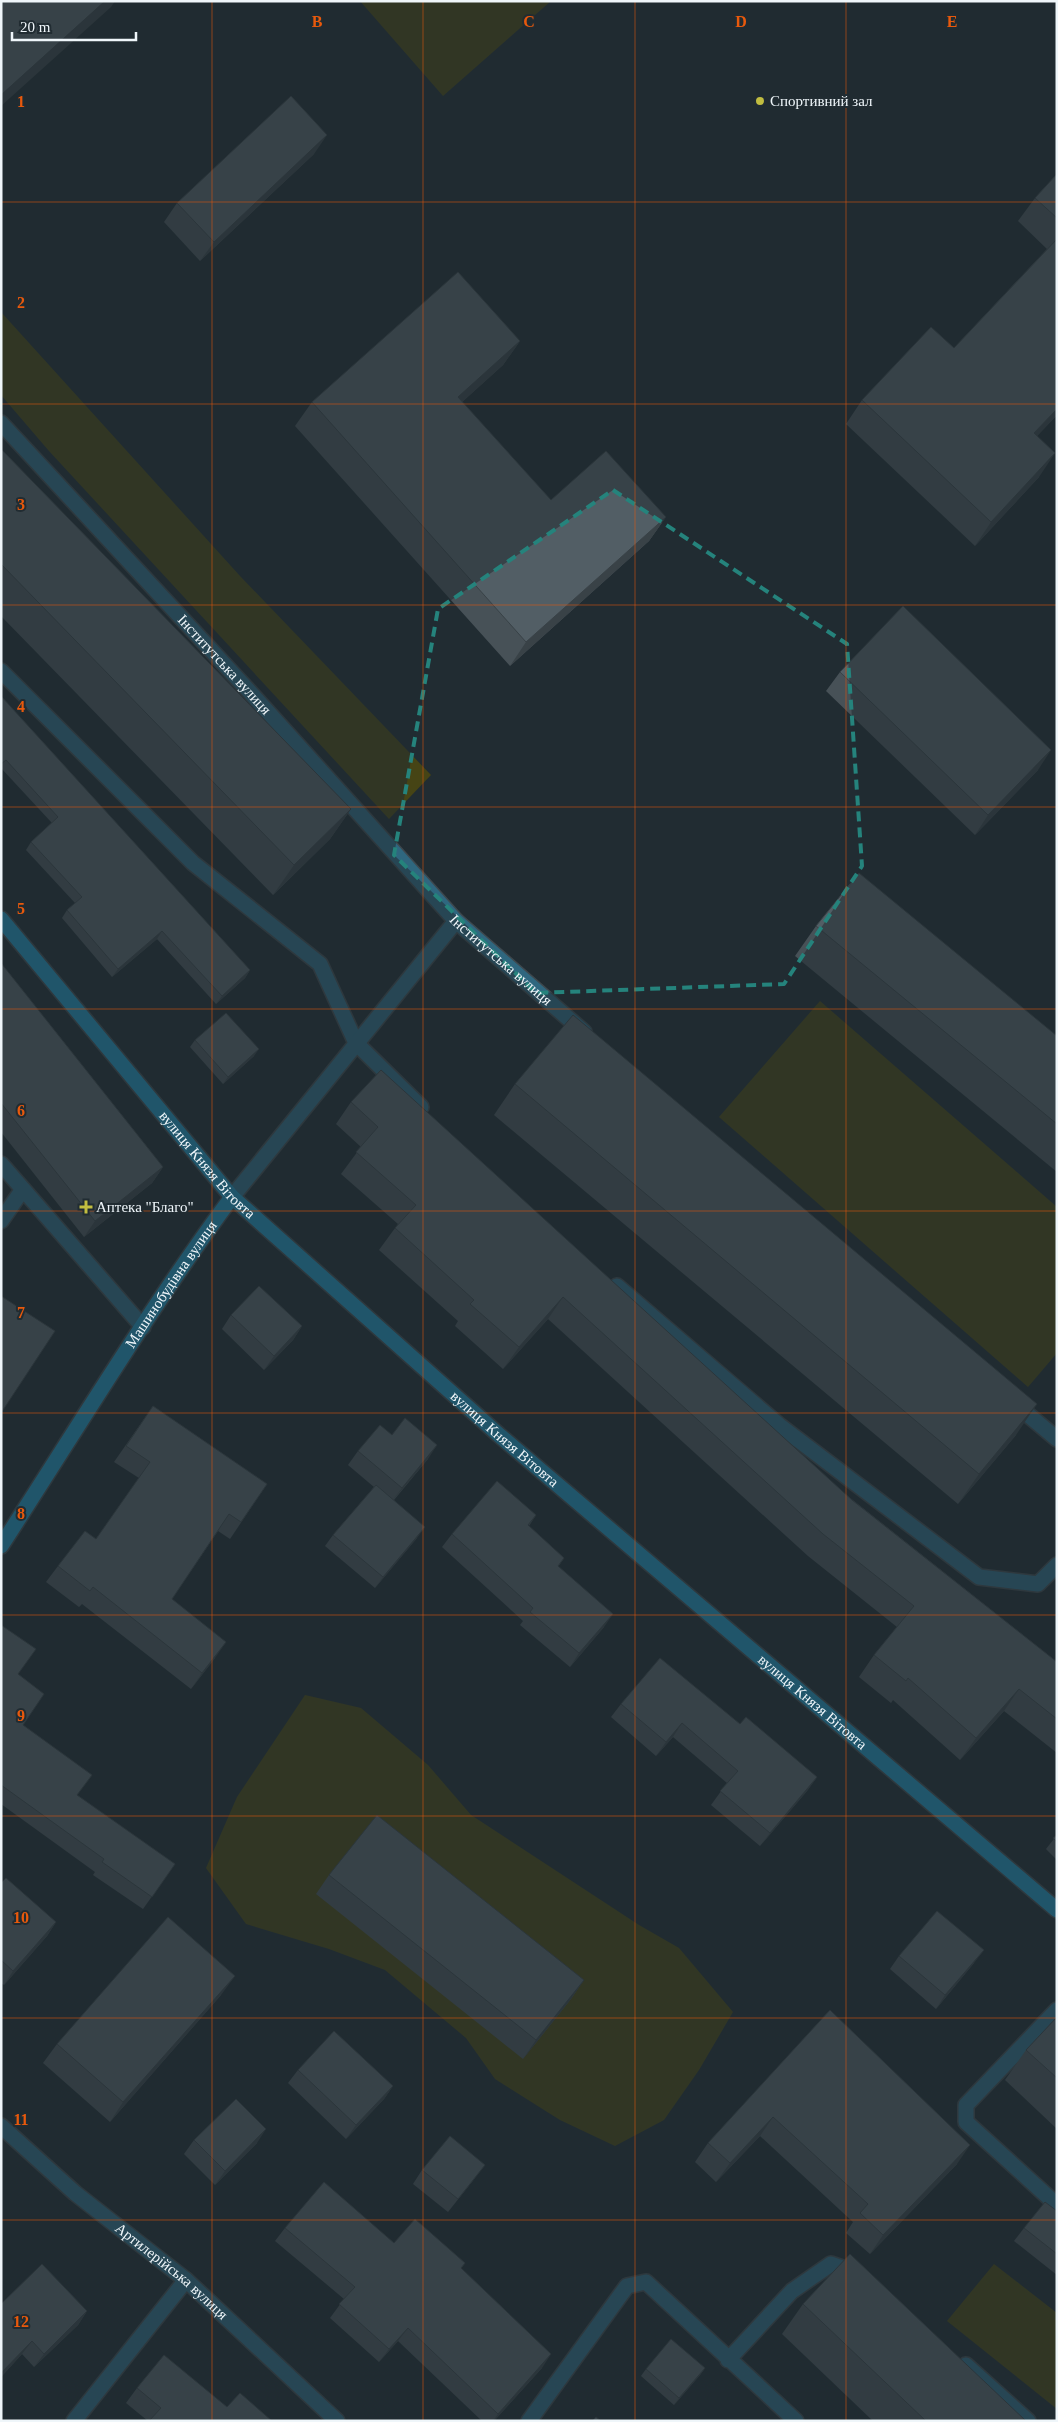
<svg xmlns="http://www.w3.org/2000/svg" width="1058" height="2422" viewBox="0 0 1058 2422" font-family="Georgia,serif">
	<rect width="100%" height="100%" fill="#212c32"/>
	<!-- green -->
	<path fill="#464415" d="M 360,1 L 551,1 L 443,96 Z
		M 1,312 L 240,576 L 431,775 L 389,819 L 49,451 L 1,395 Z
		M 820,1001 L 1057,1207 L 1057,1353 L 1028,1387 L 719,1117 Z
		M 305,1695 L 361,1708 L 428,1765 L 471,1815 L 639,1925 L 679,1948 L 733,2012 L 699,2070 L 664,2120 L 615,2146 L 560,2120 L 495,2079 L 466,2038 L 385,1970 L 329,1949 L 246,1924 L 206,1868 L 237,1797 Z
		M 994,2264 L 1057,2313 L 1057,2409 L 947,2321 Z"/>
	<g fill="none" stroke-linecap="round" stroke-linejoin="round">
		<!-- lane casing -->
		<g stroke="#3e484e" stroke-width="18">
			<path id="lane" d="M 1,671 L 193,863 L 320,964 L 356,1043 L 421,1107
				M 1,1164 L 143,1327
				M 1,1221 L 23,1189
				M 617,1286 L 780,1426 L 979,1577 L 1038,1584 L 1057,1565
				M 1057,2010 L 966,2105 L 966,2122 L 1057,2205
				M 728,2360 L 792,2291 L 831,2264 L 857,2273
				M 966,2365 L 1028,2421
				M 529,2421 L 627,2286 L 646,2282 L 796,2421"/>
		</g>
		<!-- street casing -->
		<g stroke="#3e484e" stroke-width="18">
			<g id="street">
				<path id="s1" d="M 1,423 L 249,691 L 456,921 L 584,1032"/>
				<path d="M 232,1197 L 456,921"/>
				<path d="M 1014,1403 L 1057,1439"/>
				<path id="s2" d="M 1,2126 L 75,2193 L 186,2280 L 337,2421"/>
				<path d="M 74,2421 L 186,2280"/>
			</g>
		</g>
		<!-- secondary casing -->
		<g stroke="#3e484e" stroke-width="18">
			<g id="secondary">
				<path id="s3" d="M 1,919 L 232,1197 L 499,1435 L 1057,1910"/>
				<path id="s4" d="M 1,1546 C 77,1429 149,1309 232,1197"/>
			</g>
		</g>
		<!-- lane -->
		<use href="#lane" stroke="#2f677f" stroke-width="15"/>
		<!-- street -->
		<use href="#street" stroke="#2f677f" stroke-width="15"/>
		<!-- secondary -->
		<use href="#secondary" stroke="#2188af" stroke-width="15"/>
	</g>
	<!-- wall -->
	<path fill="#475157" d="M 314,154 L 200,261 L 164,222 L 177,203 Z
		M 1057,174 L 1057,415 L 1037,436 L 1039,477 L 975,546 L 846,424 L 862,400 L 954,348 L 1047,249 L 1018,221 L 1035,198 Z
		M 520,341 L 503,365 L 462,402 L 551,500 L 666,517 L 649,541 L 510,666 L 295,426 L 312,402 Z
		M 1,449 L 351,809 L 330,839 L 273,895 L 1,616 Z
		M 840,672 L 1038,770 L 975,835 L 826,691 Z
		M 1,696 L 250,970 L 245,978 L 216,1004 L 157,939 L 112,977 L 62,918 L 67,910 L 75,903 L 26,850 L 31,842 L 52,823 L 1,768 Z
		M 816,926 L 1057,1036 L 1057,1172 L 795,956 Z
		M 1,963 L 163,1167 L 152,1183 L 84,1237 L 1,1132 Z
		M 195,1040 L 254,1056 L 223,1084 L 190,1047 Z
		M 515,1084 L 1016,1435 L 958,1504 L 494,1115 Z
		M 351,1102 L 1057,1662 L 1057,1753 L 1004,1711 L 960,1760 L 893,1700 L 891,1703 L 859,1677 L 874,1655 L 897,1627 L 808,1556 L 548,1319 L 503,1369 L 455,1326 L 458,1321 L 379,1250 L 398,1224 L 341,1174 L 361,1147 L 336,1124 Z
		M 231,1315 L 302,1326 L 293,1340 L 264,1370 L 222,1329 Z
		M 153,1406 L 267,1484 L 230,1539 L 218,1531 L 172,1599 L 215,1658 L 191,1689 L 82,1604 L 79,1607 L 46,1582 L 58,1566 L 96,1539 L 139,1478 L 114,1462 Z
		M 392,1435 L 428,1459 L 394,1500 L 417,1538 L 375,1588 L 325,1546 L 333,1535 L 374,1487 L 348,1465 L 358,1451 Z
		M 536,1515 L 529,1526 L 564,1558 L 558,1567 L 604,1627 L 570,1667 L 520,1625 L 523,1621 L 442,1547 L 452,1534 Z
		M 1,1625 L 18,1674 L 23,1725 L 77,1796 L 175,1864 L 143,1909 L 93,1875 L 95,1872 L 1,1804 Z
		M 621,1704 L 740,1724 L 817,1777 L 807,1791 L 760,1846 L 711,1805 L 727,1783 L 673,1737 L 656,1756 L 611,1717 Z
		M 1057,1835 L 1057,1860 L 1046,1849 Z
		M 329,1875 L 584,1980 L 571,1999 L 523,2059 L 316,1894 Z
		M 1,1883 L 56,1922 L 47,1936 L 4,1985 L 1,1983 Z
		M 899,1956 L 974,1963 L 936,2009 L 890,1969 Z
		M 221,1995 L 110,2122 L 43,2063 L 57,2044 Z
		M 830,2010 L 957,2164 L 870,2254 L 846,2233 L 853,2222 L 760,2136 L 716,2182 L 695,2162 L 708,2143 Z
		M 1057,2017 L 1057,2129 L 1005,2080 L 1026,2050 Z
		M 298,2070 L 393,2086 L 384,2099 L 346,2139 L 288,2083 Z
		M 194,2140 L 257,2143 L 215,2185 L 184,2154 Z
		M 422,2170 L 475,2178 L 448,2212 L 413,2184 Z
		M 1057,2211 L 1057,2275 L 1014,2241 L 1024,2228 Z
		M 285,2228 L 394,2243 L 465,2263 L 461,2268 L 542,2368 L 494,2421 L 482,2421 L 398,2341 L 379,2362 L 330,2318 L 344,2299 L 275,2241 Z
		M 1,2304 L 87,2311 L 78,2325 L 34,2367 L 22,2354 L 1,2377 Z
		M 803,2304 L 1026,2421 L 873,2421 L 782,2334 Z
		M 705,2368 L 700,2375 L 674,2405 L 641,2376 L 646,2369 Z
		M 137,2388 L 227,2407 L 272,2421 L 148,2421 L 126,2403 Z"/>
	<!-- shaded-wall -->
	<path fill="#394247" d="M 105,1 L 115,1 L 111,7 L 1,106 L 1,95 Z
		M 327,135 L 314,154 L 200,261 L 214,242 Z
		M 520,341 L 503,365 L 441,421 L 458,397 Z
		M 1057,409 L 1057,415 L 1017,457 L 1034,433 Z
		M 1055,453 L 1039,477 L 975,546 L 991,522 Z
		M 666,517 L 649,541 L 510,666 L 526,642 Z
		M 1051,750 L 1038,770 L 975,835 L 988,815 Z
		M 351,809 L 330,839 L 273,895 L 294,865 Z
		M 162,931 L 157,939 L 112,977 L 118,969 Z
		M 250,970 L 245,978 L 216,1004 L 222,996 Z
		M 259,1049 L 254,1056 L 223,1084 L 228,1077 Z
		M 163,1167 L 152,1183 L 84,1237 L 95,1221 Z
		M 563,1297 L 548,1319 L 503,1369 L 519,1347 Z
		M 302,1326 L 293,1340 L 264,1370 L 274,1356 Z
		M 1037,1404 L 1016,1435 L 958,1504 L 979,1474 Z
		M 437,1445 L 428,1459 L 392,1501 L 402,1488 Z
		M 425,1527 L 417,1538 L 375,1588 L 383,1577 Z
		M 613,1614 L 604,1627 L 570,1667 L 579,1653 Z
		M 226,1642 L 215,1658 L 191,1689 L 202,1673 Z
		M 1019,1689 L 1004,1711 L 960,1760 L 976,1738 Z
		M 682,1723 L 673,1737 L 656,1756 L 666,1742 Z
		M 817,1777 L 807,1791 L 760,1846 L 770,1833 Z
		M 56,1922 L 47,1936 L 4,1985 L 13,1971 Z
		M 984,1950 L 974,1963 L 936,2009 L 945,1995 Z
		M 235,1976 L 221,1995 L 110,2122 L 123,2102 Z
		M 584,1980 L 571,1999 L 523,2059 L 536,2040 Z
		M 393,2086 L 384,2099 L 346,2139 L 356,2125 Z
		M 773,2117 L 760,2136 L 716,2182 L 730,2163 Z
		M 266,2129 L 257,2143 L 215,2185 L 225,2171 Z
		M 970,2145 L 957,2164 L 870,2254 L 883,2235 Z
		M 87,2311 L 78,2325 L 34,2367 L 44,2354 Z
		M 408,2328 L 398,2341 L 379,2362 L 389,2349 Z
		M 32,2341 L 22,2354 L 1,2377 L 1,2373 Z
		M 551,2354 L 542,2368 L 494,2421 L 493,2421 L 498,2414 Z
		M 705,2368 L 700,2375 L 674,2405 L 679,2398 Z"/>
	<!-- building -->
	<path fill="#525e65" stroke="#394247" d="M 1,1 L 105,1 L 1,95 Z
		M 291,96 L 327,135 L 214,242 L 177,203 Z
		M 1057,174 L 1057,218 L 1035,198 Z
		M 1057,239 L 1057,409 L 1034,433 L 1055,453 L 991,522 L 862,400 L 931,327 L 954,348 Z
		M 458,272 L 520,341 L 458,397 L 551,500 L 606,451 L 666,517 L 526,642 L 312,402 Z
		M 1,449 L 351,809 L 294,865 L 1,564 Z
		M 903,606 L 1051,750 L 988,815 L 840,672 Z
		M 1,696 L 250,970 L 222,996 L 162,931 L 118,969 L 67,910 L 82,897 L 31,842 L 58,817 L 6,760 L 1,764 Z
		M 859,873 L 1057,1036 L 1057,1124 L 816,926 Z
		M 1,963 L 163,1167 L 95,1221 L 1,1103 Z
		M 226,1013 L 259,1049 L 228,1077 L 195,1040 Z
		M 573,1015 L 1037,1404 L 979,1474 L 515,1084 Z
		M 381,1070 L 852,1500 L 1057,1662 L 1057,1719 L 1019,1689 L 976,1738 L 908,1678 L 906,1681 L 874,1655 L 914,1606 L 823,1534 L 563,1297 L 519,1347 L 470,1304 L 474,1300 L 395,1228 L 416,1205 L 356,1152 L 378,1127 L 351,1102 Z
		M 259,1286 L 302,1326 L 274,1356 L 231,1315 Z
		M 1,1296 L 55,1331 L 1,1413 Z
		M 153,1406 L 267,1484 L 241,1522 L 229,1514 L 172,1599 L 226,1642 L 202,1673 L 93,1587 L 90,1591 L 58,1566 L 85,1531 L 96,1539 L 150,1462 L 126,1446 Z
		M 405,1418 L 437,1445 L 402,1488 L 358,1451 L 380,1425 L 392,1435 Z
		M 497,1481 L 536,1515 L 528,1525 L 564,1558 L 558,1566 L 613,1614 L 579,1653 L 530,1612 L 533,1608 L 452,1534 Z
		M 376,1485 L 425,1527 L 383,1577 L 333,1535 Z
		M 1,1625 L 36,1649 L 18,1674 L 44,1694 L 23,1725 L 92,1775 L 77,1795 L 175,1864 L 152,1897 L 102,1862 L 104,1859 L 1,1785 Z
		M 660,1658 L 740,1724 L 746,1717 L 817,1777 L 770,1833 L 720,1791 L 738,1771 L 682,1723 L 666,1742 L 621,1704 Z
		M 377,1815 L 584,1980 L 536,2040 L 329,1875 Z
		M 1057,1835 L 1057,1842 L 1053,1838 Z
		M 6,1878 L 56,1922 L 13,1971 L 1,1960 L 1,1883 Z
		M 937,1911 L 984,1950 L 945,1995 L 899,1956 Z
		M 168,1917 L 235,1976 L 123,2102 L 57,2044 Z
		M 830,2010 L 970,2145 L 883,2235 L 860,2213 L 868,2204 L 773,2117 L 730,2163 L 708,2143 Z
		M 1057,2017 L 1057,2078 L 1026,2050 Z
		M 334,2031 L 393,2086 L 356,2125 L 298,2070 Z
		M 236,2099 L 266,2129 L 225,2171 L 194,2140 Z
		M 450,2136 L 485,2165 L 458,2199 L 422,2170 Z
		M 324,2182 L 394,2243 L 415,2219 L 465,2263 L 461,2268 L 551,2354 L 498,2414 L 408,2328 L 389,2349 L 339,2304 L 355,2287 L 285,2228 Z
		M 1045,2202 L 1057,2211 L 1057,2254 L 1024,2228 Z
		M 850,2254 L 1026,2421 L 926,2421 L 803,2304 Z
		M 42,2264 L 87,2311 L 44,2354 L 32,2341 L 1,2373 L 1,2304 Z
		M 671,2339 L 705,2368 L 679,2398 L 646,2369 Z
		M 164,2355 L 227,2407 L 240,2393 L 272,2421 L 149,2421 L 161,2408 L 137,2388 Z
		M 596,2417 L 601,2421 L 592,2421 Z"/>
	<!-- marked area -->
	<path d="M0 0H1058V2422H0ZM 613,490 L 847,644 L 862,866 L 784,984 L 536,993 L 394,855 L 438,609 Z" fill="#212c32" fill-opacity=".55" fill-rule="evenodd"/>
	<path fill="none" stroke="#25837c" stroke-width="4" stroke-dasharray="10 6" stroke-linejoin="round" d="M 613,490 L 847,644 L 862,866 L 784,984 L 536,993 L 394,855 L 438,609 Z"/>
	<!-- grid -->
	<path fill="none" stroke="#e8590c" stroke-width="1" stroke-opacity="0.55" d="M 212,1 L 212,2421M 423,1 L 423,2421M 635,1 L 635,2421M 846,1 L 846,2421M 1,202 L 1057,202M 1,404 L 1057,404M 1,605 L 1057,605M 1,807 L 1057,807M 1,1009 L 1057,1009M 1,1211 L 1057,1211M 1,1413 L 1057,1413M 1,1615 L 1057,1615M 1,1816 L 1057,1816M 1,2018 L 1057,2018M 1,2220 L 1057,2220"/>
	<!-- markers -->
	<g fill="#c1bd40" stroke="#212c32" stroke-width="2">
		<circle cx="760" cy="101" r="5"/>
		<path d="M83.5 1199.5h5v5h5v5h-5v5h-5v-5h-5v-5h5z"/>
	</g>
	<g text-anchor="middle" stroke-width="4" stroke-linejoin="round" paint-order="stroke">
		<!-- poi labels -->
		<g font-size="15" fill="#eff6fa" stroke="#212c32" text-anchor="start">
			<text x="770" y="106">Спортивний зал</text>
			<text x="96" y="1212">Аптека "Благо"</text>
		</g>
		<!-- street labels -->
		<g font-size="15" fill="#eff6fa" stroke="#212c32">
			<text dy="5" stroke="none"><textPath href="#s1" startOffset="329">Інститутська вулиця</textPath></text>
			<text dy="5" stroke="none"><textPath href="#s1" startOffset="734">Інститутська вулиця</textPath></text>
			<text dy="5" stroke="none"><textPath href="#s3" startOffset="321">вулиця Князя Вітовта</textPath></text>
			<text dy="5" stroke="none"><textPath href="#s4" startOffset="312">Машинобудівна вулиця</textPath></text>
			<text dy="5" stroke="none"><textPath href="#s3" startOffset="726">вулиця Князя Вітовта</textPath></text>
			<text dy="5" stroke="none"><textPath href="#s3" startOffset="1131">вулиця Князя Вітовта</textPath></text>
			<text dy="5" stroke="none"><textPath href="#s2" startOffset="224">Артилерійська вулиця</textPath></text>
		</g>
	</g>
	<g font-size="16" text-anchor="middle" font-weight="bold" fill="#e8590c" stroke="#212c32" stroke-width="4" stroke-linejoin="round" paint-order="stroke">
		<text x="317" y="27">B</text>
		<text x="529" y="27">C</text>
		<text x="741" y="27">D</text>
		<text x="952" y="27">E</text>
		<text x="21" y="107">1</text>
		<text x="21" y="308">2</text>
		<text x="21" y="510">3</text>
		<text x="21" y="712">4</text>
		<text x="21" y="914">5</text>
		<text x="21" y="1116">6</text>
		<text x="21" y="1318">7</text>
		<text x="21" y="1519">8</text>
		<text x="21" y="1721">9</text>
		<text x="21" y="1923">10</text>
		<text x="21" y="2125">11</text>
		<text x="21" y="2327">12</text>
	</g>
	<!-- border -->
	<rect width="1058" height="2422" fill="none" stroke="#eff6fa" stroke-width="5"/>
	<!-- scale -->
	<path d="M12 32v8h124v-8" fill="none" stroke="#eff6fa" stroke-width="2.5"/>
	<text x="20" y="32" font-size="15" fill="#eff6fa" stroke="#212c32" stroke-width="4" paint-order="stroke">20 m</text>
</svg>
